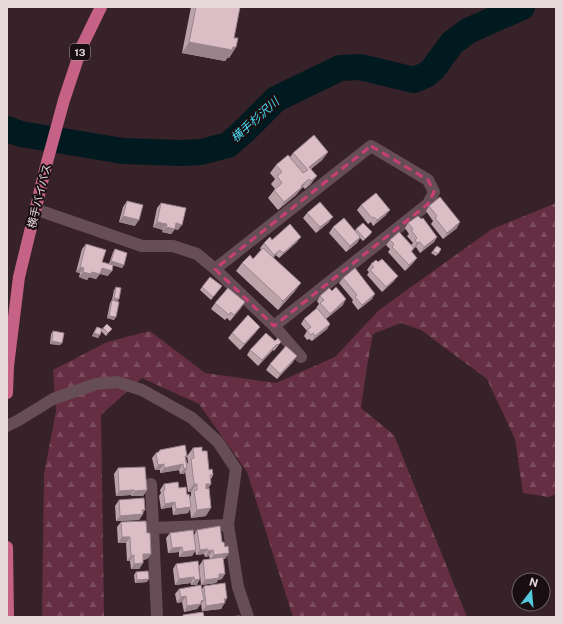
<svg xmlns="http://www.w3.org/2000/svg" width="563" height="624" viewBox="0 0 563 624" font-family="'Public Sans','Noto Sans JP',sans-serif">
	<defs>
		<pattern id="forest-firs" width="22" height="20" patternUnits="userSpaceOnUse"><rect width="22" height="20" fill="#652e42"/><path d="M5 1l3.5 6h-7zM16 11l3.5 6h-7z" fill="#7b4c5d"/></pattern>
	</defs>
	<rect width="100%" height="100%" fill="#382229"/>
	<!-- forest -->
	<path fill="url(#forest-firs)" d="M 556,203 L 556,494 L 549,497 L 523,493 L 515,439 L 487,379 L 421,330 L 401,323 L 373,334 L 367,366 L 361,408 L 394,435 L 467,617 L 293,617 L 247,472 L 199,404 L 142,378 L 101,415 L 104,617 L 42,617 L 44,474 L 56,411 L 53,370 L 107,342 L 150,331 L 205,373 L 276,383 L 335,357 L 379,310 L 492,229 Z"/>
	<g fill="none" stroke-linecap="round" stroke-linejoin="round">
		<!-- river -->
		<path stroke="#001a20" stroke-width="26" d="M 7,129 L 21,134 L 123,151 L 181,153 L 201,152 L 228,145 L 243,132 L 276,99 L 340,68 L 360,67 L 414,80 L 426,75 L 433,69 L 452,43 L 468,31 L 522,7"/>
		<!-- minor -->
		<path stroke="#674e56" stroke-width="12" d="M 35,209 L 142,246 L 173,246 L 197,254 L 215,269 L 371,146 L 428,180 L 434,192 L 428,204 L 274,326
			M 215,269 L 274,326 L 301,357
			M 7,426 L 19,420 L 53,399 L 96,384 L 117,382 L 142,390 L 192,418 L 218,442 L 236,469 L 228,525 L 238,587 L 248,617
			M 151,484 L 157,617
			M 153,528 L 228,525"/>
		<!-- trunk -->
		<path stroke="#c66286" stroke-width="12" d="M 7,393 L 8,366 L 19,277 L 46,166 L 64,100 L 82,46 L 101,7
			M 7,547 L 8,617"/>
	</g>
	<!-- wall -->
	<path fill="#bca3aa" d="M 191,7 L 240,7 L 234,38 L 236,47 L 229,58 L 228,57 L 225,61 L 182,53 Z
		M 328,152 L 322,160 L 311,169 L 311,184 L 305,189 L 303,187 L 301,189 L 296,195 L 278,210 L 268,198 L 275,189 L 271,184 L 275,179 L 270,173 L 276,165 L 290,157 L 293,153 Z
		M 127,201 L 135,226 L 119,222 L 123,207 Z
		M 161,203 L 178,230 L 175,229 L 171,234 L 162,232 L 163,230 L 153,227 L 157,208 Z
		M 361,205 L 386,215 L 373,226 L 371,222 L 368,224 L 357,210 Z
		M 429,206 L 457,228 L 443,239 L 431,224 L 433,221 L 426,211 Z
		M 307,213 L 329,222 L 316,233 L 303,218 Z
		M 421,219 L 437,237 L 434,242 L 420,253 L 416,247 L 414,248 L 412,252 L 417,258 L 413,263 L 405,271 L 388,252 L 390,249 L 386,245 L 390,240 L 411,245 L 413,243 L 407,236 L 409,234 L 405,228 L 408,223 Z
		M 333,227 L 355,231 L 356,229 L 372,232 L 370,235 L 363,241 L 360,238 L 357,243 L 346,252 L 329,233 Z
		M 272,240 L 297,242 L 279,258 L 276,255 L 273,258 L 295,291 L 278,310 L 236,271 L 242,263 L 253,259 L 261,250 L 260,248 L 264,243 Z
		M 86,244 L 108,276 L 100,274 L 96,279 L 89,277 L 87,280 L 79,277 L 80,273 L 76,272 L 82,249 Z
		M 437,246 L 441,249 L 436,256 L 431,253 Z
		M 115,249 L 124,265 L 122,268 L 109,264 L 113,252 Z
		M 378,262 L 394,281 L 382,292 L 367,275 L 369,272 L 367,270 L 371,264 Z
		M 343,278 L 372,299 L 358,310 L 352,302 L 353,300 L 339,283 Z
		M 222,286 L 211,300 L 200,290 L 202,287 Z
		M 116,287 L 119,299 L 117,301 L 114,320 L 107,318 L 110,303 L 112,300 L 114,290 Z
		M 320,296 L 343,305 L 326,319 L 330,324 L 327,329 L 312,341 L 309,339 L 307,340 L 304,336 L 307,331 L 301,324 L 304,319 L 317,309 L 316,308 L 319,304 L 317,301 Z
		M 215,303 L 241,308 L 230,321 L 227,318 L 225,320 L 211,309 Z
		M 107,324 L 110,331 L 106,336 L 101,331 L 98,338 L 92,336 L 95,330 L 97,327 L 102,329 Z
		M 53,331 L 62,343 L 60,345 L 50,344 L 51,334 Z
		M 256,332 L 240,350 L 228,338 L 232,333 Z
		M 275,341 L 281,342 L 274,351 L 273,350 L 258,366 L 247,355 L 250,350 Z
		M 293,362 L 277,379 L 266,370 L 270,364 Z
		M 193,448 L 202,451 L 209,470 L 213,475 L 211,479 L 211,484 L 208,488 L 206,516 L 191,518 L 190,509 L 188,513 L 173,515 L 172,507 L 161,509 L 159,496 L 161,493 L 160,490 L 164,484 L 179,488 L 190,497 L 191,495 L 191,492 L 188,492 L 185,471 L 184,474 L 180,474 L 179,470 L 160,473 L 160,470 L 155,470 L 152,458 L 156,453 L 158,452 L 160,450 L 187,456 L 186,458 L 187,464 L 188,462 L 187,456 Z
		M 118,468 L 147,490 L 143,496 L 131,496 L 131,495 L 116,496 L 114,474 Z
		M 119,500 L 143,514 L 139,520 L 116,521 L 115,506 Z
		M 121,522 L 147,533 L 151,554 L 147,559 L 143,560 L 143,563 L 139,569 L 131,569 L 130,561 L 127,561 L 126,543 L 118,543 L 117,527 Z
		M 197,530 L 225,559 L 223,559 L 222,579 L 218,580 L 216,583 L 201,585 L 199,566 L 203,560 L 210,559 L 209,556 L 205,557 L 204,554 L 196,555 L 195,550 L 192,556 L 179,557 L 179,552 L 168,553 L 166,538 L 170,533 L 194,535 Z
		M 198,561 L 197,585 L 191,585 L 191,583 L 175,585 L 173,569 L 176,564 Z
		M 136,572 L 147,582 L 135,583 L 134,575 Z
		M 204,586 L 227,598 L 221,609 L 202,611 L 201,603 L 197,609 L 184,612 L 182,602 L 177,603 L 175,594 L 179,589 L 202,589 Z"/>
	<!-- shaded-wall -->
	<path fill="#99848b" d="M 189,42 L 236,47 L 229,58 L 228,57 L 225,61 L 182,53 Z
		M 328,152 L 322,160 L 304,175 L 309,167 Z
		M 317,176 L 311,184 L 305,189 L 311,181 Z
		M 309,179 L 296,195 L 278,210 L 284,202 L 301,186 Z
		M 390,210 L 386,215 L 373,226 L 377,220 Z
		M 123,216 L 139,220 L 135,226 L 119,222 Z
		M 333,217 L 329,222 L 316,233 L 320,227 Z
		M 157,222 L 167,224 L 163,230 L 153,227 Z
		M 460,222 L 457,228 L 443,239 L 447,233 Z
		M 176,223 L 182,225 L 178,230 L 175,229 L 171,234 L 162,232 L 166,227 Z
		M 301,237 L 297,242 L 279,258 L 283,253 Z
		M 360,237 L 357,243 L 346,252 L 350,246 Z
		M 437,237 L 434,242 L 420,253 L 424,247 Z
		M 420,242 L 416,247 L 413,249 L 417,243 Z
		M 280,250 L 276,255 L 270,260 L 274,255 Z
		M 417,258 L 413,263 L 405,271 L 409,265 Z
		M 111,261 L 124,265 L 122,268 L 109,264 Z
		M 80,267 L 84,268 L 80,273 L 76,272 Z
		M 102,268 L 112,271 L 108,276 L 98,273 Z
		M 83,272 L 92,272 L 100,274 L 96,279 L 89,277 L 87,280 L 79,277 Z
		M 398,276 L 394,281 L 382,292 L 386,287 Z
		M 301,283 L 295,291 L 278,310 L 283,301 Z
		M 375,294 L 372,299 L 358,310 L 362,305 Z
		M 114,298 L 119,299 L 117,302 L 112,301 Z
		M 346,299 L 343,305 L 326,319 L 330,314 Z
		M 245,302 L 241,308 L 230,321 L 234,315 Z
		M 109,316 L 116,317 L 114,320 L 107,318 Z
		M 330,324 L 327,329 L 312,341 L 315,336 Z
		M 260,327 L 256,332 L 240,350 L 244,344 Z
		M 94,333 L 100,335 L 98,338 L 92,336 Z
		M 52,341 L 62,343 L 60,345 L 50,344 Z
		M 277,344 L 273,350 L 258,366 L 262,360 Z
		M 297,356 L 293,362 L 277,379 L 280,374 Z
		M 164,464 L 160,470 L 155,470 L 158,465 Z
		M 183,464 L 179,470 L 160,473 L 164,468 Z
		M 187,468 L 184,474 L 180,474 L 184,469 Z
		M 194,484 L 197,484 L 191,492 L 188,492 Z
		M 206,484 L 211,484 L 206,492 Z
		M 134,490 L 131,495 L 116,496 L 119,491 Z
		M 147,490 L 143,496 L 131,496 L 135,491 Z
		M 175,502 L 172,507 L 161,509 L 165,504 Z
		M 191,507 L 188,513 L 173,515 L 176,509 Z
		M 211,508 L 206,516 L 191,518 L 197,510 Z
		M 142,510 L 145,510 L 139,520 L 116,521 L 120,516 Z
		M 122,537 L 130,537 L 126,543 L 118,543 Z
		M 182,547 L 179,552 L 168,553 L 172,548 Z
		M 208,549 L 204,554 L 196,555 L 200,550 Z
		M 196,550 L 192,556 L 179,557 L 183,552 Z
		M 213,550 L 209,556 L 205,557 L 208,551 Z
		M 229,553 L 225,559 L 210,560 L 214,555 Z
		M 143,554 L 151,554 L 147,559 L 139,560 Z
		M 134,555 L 130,561 L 127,561 L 131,556 Z
		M 143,563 L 139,569 L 131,569 L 134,564 Z
		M 219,574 L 225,574 L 222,579 L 218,580 L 216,583 L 201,585 L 205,580 Z
		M 194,577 L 191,583 L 175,585 L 179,579 Z
		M 149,579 L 147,582 L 135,583 L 137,580 Z
		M 200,579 L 197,585 L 191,585 L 195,580 Z
		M 186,596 L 182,602 L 177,603 L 181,597 Z
		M 227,598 L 221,609 L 202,611 L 206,606 L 224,599 Z
		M 204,600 L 197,609 L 184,612 L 187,606 L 201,601 Z"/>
	<!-- building -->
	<path fill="#dbbdc6" stroke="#99848b" d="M 196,7 L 240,7 L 234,38 L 238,38 L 236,47 L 233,47 L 232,50 L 189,42 Z
		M 314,135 L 328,152 L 309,167 L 317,176 L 311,181 L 309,179 L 301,186 L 302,187 L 284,202 L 274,190 L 282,183 L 277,176 L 282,172 L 276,165 L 288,155 L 303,173 L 308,170 L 293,153 Z
		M 376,193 L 390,210 L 377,220 L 374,217 L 372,218 L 361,205 Z
		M 440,197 L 460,222 L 447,233 L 435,218 L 437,216 L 429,206 Z
		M 127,201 L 143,205 L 139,220 L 123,216 Z
		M 320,202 L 333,217 L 320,227 L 307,213 Z
		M 161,203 L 186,208 L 182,225 L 176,223 L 175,229 L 166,227 L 167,224 L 157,222 Z
		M 418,216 L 421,219 L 423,218 L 437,237 L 424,247 L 420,242 L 417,243 L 415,240 L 417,238 L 411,230 L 413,229 L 408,223 Z
		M 344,218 L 360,237 L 350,246 L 333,227 Z
		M 363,223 L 372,232 L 365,239 L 356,229 Z
		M 290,224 L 301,237 L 283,253 L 280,250 L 274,255 L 264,243 L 270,237 L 272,240 Z
		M 399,232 L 414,248 L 411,251 L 417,258 L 409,265 L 392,247 L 394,244 L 390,240 Z
		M 86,244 L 106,250 L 102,262 L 113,265 L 112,271 L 102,268 L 100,274 L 92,272 L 91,274 L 83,272 L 84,268 L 80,267 Z
		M 437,246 L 441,249 L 438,254 L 433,251 Z
		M 263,248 L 301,283 L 283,301 L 242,263 L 250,255 L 253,259 Z
		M 115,249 L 127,253 L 124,265 L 111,261 Z
		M 382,259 L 398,276 L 386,287 L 370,270 L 374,267 L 371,264 L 376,260 L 378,262 Z
		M 355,268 L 375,294 L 362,305 L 355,297 L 357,295 L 343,278 Z
		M 210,277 L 222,286 L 213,297 L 202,287 Z
		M 116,287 L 121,288 L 119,299 L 114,298 Z
		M 336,287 L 346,299 L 330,314 L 320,303 L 324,300 L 320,296 L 329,288 L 332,291 Z
		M 228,288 L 245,302 L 234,315 L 231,312 L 229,315 L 215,303 Z
		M 112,300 L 119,302 L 116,317 L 109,316 Z
		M 317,308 L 330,324 L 315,336 L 313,333 L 311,335 L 307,330 L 311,327 L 304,319 Z
		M 248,315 L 260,327 L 244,344 L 232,333 Z
		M 107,324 L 112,329 L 108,333 L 103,328 Z
		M 97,327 L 102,329 L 100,335 L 94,333 Z
		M 53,331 L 64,333 L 62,343 L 52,341 Z
		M 266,333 L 275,341 L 278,338 L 281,342 L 278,345 L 277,344 L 262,360 L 250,350 Z
		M 286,346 L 297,356 L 280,374 L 270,364 Z
		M 185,445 L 187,456 L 185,456 L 187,468 L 184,469 L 183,464 L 164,468 L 164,464 L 158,465 L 156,453 L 159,452 L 160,450 Z
		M 202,447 L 202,451 L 207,451 L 209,470 L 212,469 L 213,475 L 210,475 L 211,484 L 206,484 L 206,489 L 209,488 L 211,508 L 197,510 L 194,491 L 197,490 L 197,484 L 194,484 L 191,459 L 194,458 L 193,448 Z
		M 145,467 L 147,490 L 135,491 L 134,490 L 119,491 L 118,468 Z
		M 178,482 L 179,488 L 186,487 L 187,495 L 189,494 L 191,507 L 176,509 L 175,502 L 165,504 L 163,490 L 165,490 L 164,484 Z
		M 144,498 L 145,510 L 142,510 L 143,514 L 120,516 L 119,500 Z
		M 146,521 L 147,533 L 150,533 L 151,554 L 143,554 L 143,563 L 134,564 L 134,555 L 131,556 L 130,537 L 122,537 L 121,522 Z
		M 220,526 L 222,542 L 224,542 L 225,547 L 228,546 L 229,553 L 214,555 L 213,550 L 208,551 L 208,549 L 200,550 L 197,530 Z
		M 193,530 L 196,550 L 183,552 L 182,547 L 172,548 L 170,533 Z
		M 223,557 L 225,574 L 219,574 L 219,578 L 205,580 L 203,560 Z
		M 198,561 L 200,579 L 195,580 L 194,577 L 179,579 L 176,564 Z
		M 148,571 L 149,579 L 137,580 L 136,572 Z
		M 225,583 L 227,598 L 224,599 L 225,603 L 206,606 L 204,586 Z
		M 201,585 L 204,600 L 201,601 L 201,604 L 187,606 L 186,596 L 181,597 L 179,589 Z
		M 203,612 L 204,617 L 183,617 L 183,615 Z
		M 240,616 L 240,617 L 228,617 Z"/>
	<!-- marked area -->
	<path fill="none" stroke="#c93e75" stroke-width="3" stroke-dasharray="8 5" stroke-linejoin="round" d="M 371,146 L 428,180 L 434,192 L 428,204 L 274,326 L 215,269 Z"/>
	<g text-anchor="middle" stroke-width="4" stroke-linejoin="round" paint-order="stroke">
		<!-- shield labels -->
		<rect fill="#190f12" stroke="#a89b9f" stroke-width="1" x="70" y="44" width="20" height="16" rx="3"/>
		<g font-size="10" font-weight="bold" fill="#e6d7db">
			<text x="80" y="56">13</text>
		</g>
		<!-- street labels -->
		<g font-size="11" fill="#e6d7db" stroke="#190f12">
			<text transform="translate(39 196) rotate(-76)" y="4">横手バイパス</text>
		</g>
		<!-- water labels -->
		<g font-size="12" font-style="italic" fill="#47dbf4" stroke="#190f12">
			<text transform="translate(255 120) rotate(-42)" y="4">横手杉沢川</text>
		</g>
	</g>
	<!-- border -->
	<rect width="563" height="624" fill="none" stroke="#e6d7db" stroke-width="16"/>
	<!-- north arrow -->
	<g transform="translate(531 592) rotate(16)"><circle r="19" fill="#190f12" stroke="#6b5f62"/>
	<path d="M0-3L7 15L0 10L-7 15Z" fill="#55cadf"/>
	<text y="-6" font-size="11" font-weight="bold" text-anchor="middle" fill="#e6d7db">N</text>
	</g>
</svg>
